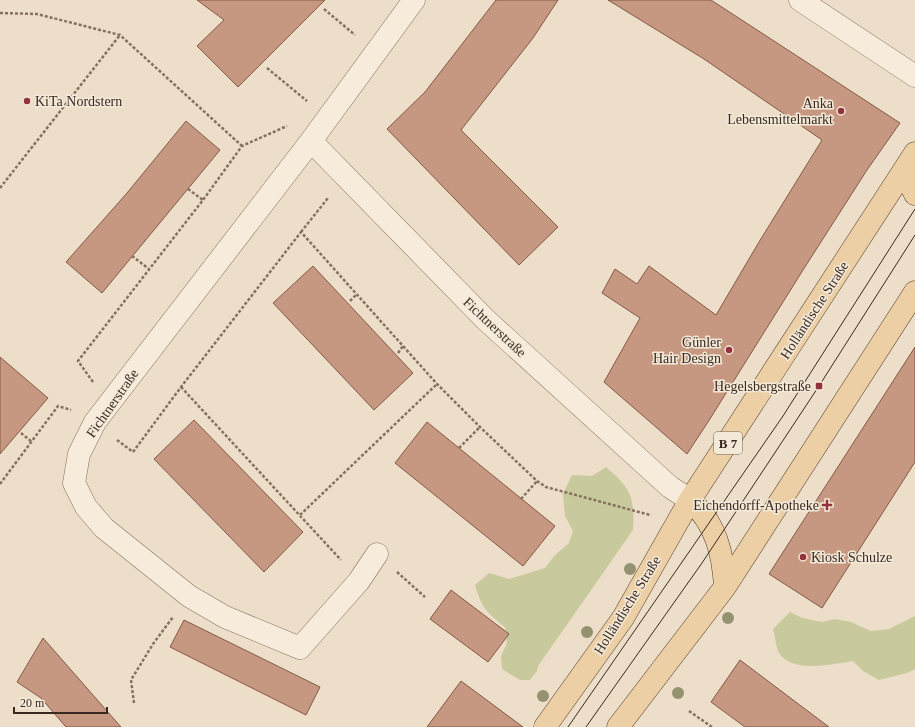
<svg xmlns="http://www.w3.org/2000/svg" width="915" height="727" viewBox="0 0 915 727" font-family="Georgia,serif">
	<rect width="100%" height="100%" fill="#ecdec8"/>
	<!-- green -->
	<path fill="#c8c99d" d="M 606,467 C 631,488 635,498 633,530 L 538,666 L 537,671 L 530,680 L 520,680 L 502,669 L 501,656 L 507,643 L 505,627 C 487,613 481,607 475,585 L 489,573 L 509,579 L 545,568 L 555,555 L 569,543 L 573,531 L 565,516 L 563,494 L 572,475 L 592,476 Z
		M 790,612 L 802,618 L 822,622 L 835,619 L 851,622 L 871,631 L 889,629 L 915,616 L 915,669 L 907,673 L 879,680 L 863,671 L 853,661 C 833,664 793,674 779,653 C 776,648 775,635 773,629 Z"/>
	<!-- building -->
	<path fill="#c79881" stroke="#845946" d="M 197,0 L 325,0 L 238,87 L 197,46 L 224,20 Z
		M 496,0 L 558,0 L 533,38 L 461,130 L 558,227 L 519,265 L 387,129 L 425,92 Z
		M 608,0 L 711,0 L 900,123 L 867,170 L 803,270 L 708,422 L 687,454 L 604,382 L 640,318 L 602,293 L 615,269 L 637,284 L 649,266 L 716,315 L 759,242 L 822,140 L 704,59 Z
		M 186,121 L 220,150 L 102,293 L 66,262 L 127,193 Z
		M 313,266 L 413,373 L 374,410 L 273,303 Z
		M 915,347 L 915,462 L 822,608 L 769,574 Z
		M 0,357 L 48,398 L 0,454 Z
		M 194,420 L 303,532 L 264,572 L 154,459 Z
		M 427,422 L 555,526 L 523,566 L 395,463 Z
		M 451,590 L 509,634 L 488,662 L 430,619 Z
		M 184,620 L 320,687 L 306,715 L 170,647 Z
		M 43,638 L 121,727 L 66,727 L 41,698 L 17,682 Z
		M 740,660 L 829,727 L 745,727 L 711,702 Z
		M 461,681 L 523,727 L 427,727 Z"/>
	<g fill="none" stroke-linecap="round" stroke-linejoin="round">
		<!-- minor casing -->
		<g stroke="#87705e" stroke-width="23">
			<path id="minor" d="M 800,0 L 915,76
				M 311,141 L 486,320 L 670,487 L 690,500
				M 377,554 L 359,581 L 300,648 L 225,617 L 189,596 L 104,528 L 86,507 L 74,483 L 79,454 L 95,422 L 311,141 L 414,0"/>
		</g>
		<!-- major casing -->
		<g stroke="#553f32" stroke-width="23">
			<path id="major" d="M 911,159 L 912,188 L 915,194
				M 690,500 C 716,524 723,553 725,587
				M 545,727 L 623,618 L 690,500 L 915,153
				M 618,727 L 725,587 L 915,292"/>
		</g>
		<!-- path -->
		<path stroke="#87705e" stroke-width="2.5" stroke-dasharray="3 2" stroke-linecap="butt" d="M 324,9 L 355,35
			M 0,13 L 37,14 L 120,35 L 242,146
			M 267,68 L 307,101
			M 0,188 L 120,35
			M 188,189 L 203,200
			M 301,232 L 328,198
			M 132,256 L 149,269
			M 350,301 L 357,294
			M 398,353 L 403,346
			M 93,382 L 78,361 L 203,200 L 242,146 L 287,126
			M 181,387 L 341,560
			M 21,433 L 32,442
			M 117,440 L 133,452 L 181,387 L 301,232 L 437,384 L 480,427 L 537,481 L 546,487 L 650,515
			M 459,448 L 480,427
			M 0,484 L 58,406 L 71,410
			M 521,499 L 537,481
			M 300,515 L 437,384
			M 397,572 L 425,597
			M 134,703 L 131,680 L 153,644 L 173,617
			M 689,711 L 712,727"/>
		<!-- minor -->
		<use href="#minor" stroke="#f7ecdb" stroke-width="22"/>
		<!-- major -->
		<use href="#major" stroke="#eccfa4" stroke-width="22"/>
		<!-- tram -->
		<path stroke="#382a21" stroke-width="1" d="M 568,727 L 783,416 L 915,209
			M 586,727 L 702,563 L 819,386 L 915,235"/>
	</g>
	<!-- trees -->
	<g fill="#949271">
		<circle cx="630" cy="569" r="6"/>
		<circle cx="728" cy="618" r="6"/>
		<circle cx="587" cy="632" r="6"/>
		<circle cx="678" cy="693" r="6"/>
		<circle cx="543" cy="696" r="6"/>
	</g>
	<!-- markers -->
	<g fill="#92323c" stroke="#f4e9d8" stroke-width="1.5">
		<circle cx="27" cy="101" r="4"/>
		<circle cx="841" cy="111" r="4"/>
		<circle cx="729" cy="350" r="4"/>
		<rect x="815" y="382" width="8" height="8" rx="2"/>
		<path d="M825 499h4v4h4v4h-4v4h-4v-4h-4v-4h4z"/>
		<circle cx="803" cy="557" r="4"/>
	</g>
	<g text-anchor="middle" stroke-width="3" stroke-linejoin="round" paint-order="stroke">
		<!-- shield labels -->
		<rect fill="#f4e9d8" stroke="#706358" stroke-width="1" x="714" y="432" width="28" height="22" rx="3"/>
		<g font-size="13" font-weight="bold" fill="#382a21">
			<text x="728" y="448">B 7</text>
		</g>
		<!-- poi labels -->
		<g font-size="14" fill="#382a21" stroke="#f4e9d8" text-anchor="end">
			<text x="35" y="106" text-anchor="start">KiTa Nordstern</text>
			<text x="833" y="108">Anka<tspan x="833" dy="16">Lebensmittelmarkt</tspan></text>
			<text x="721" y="347">Günler<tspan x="721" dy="16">Hair Design</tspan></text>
			<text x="811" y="391">Hegelsbergstraße</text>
			<text x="819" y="510">Eichendorff-Apotheke</text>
			<text x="811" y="562" text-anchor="start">Kiosk Schulze</text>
		</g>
		<!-- street labels -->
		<g font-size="14" fill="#382a21" stroke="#f4e9d8">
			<text transform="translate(814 310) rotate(-57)" y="5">Holländische Straße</text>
			<text transform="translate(495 327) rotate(43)" y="5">Fichtnerstraße</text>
			<text transform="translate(112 403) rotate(-55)" y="5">Fichtnerstraße</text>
			<text transform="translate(627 605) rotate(-58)" y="5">Holländische Straße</text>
		</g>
	</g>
	<!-- scale -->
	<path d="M14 707v6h93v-6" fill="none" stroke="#382a21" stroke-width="2"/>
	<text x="20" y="707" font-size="12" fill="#382a21" stroke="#f4e9d8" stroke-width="3" paint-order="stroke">20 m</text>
</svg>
